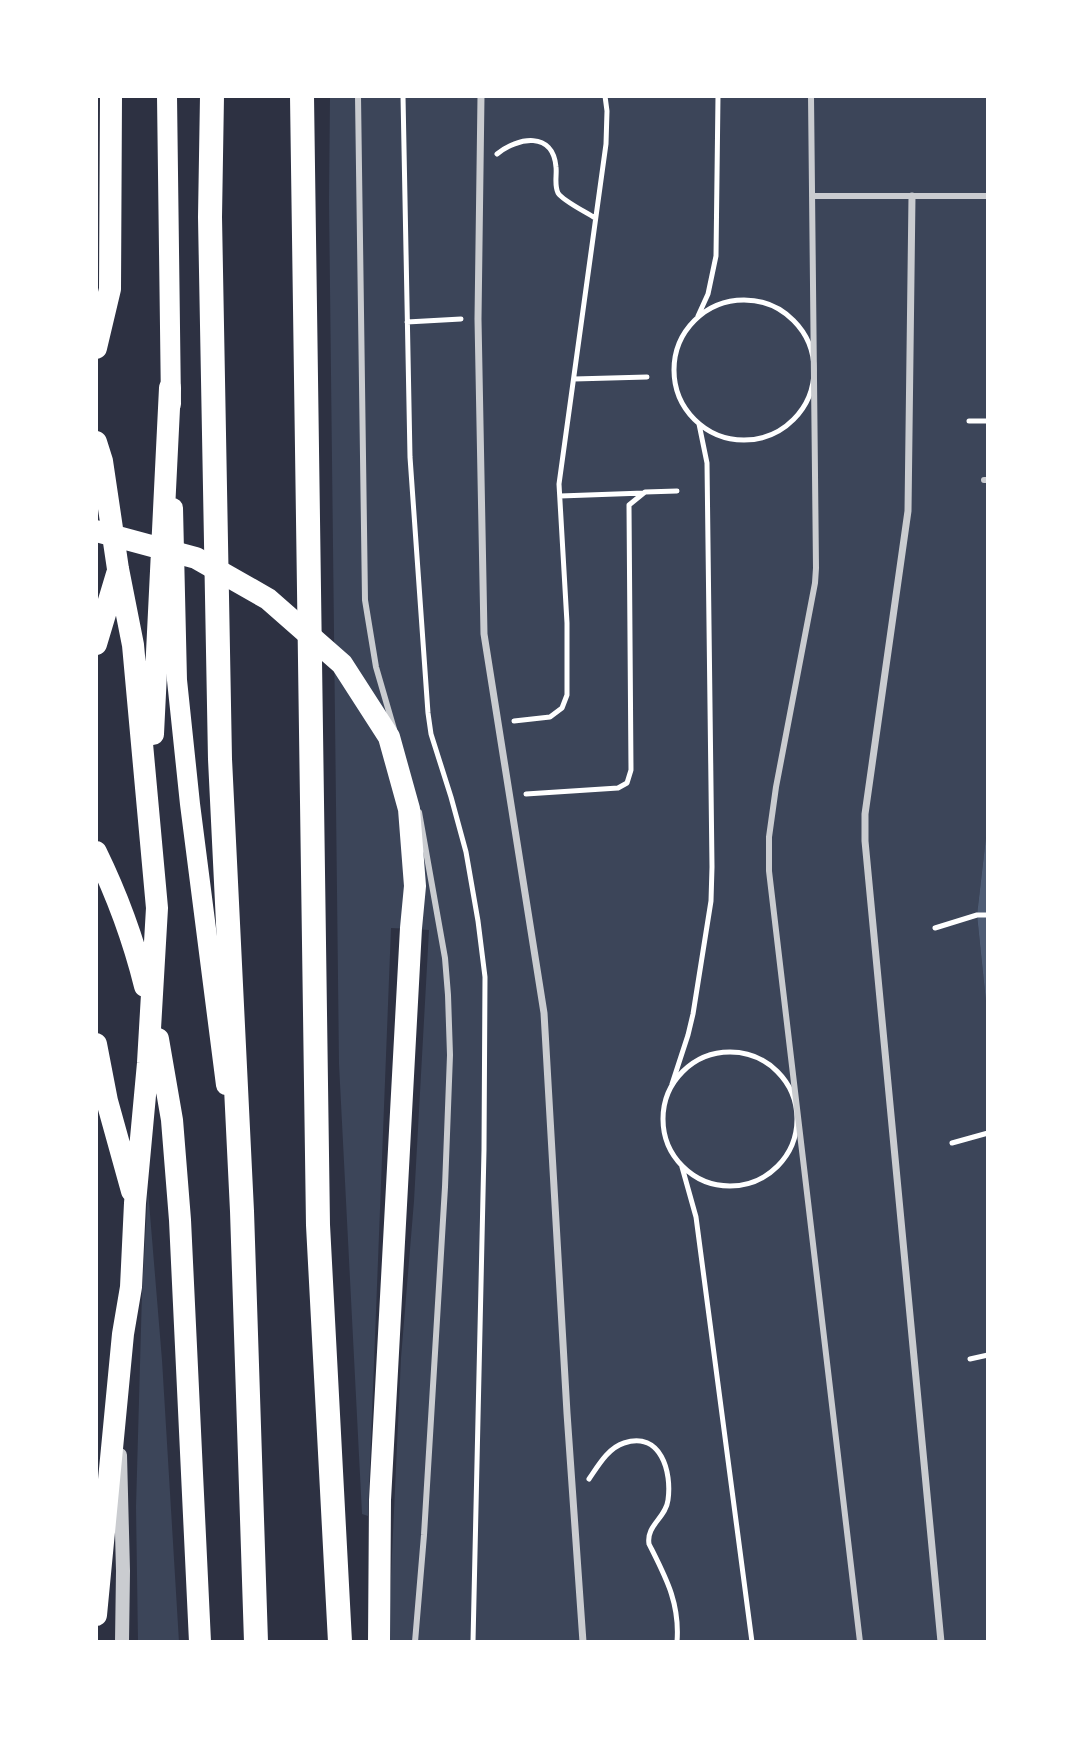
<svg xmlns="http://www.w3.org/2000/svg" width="1084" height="1738" viewBox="0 0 1084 1738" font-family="Signika,sans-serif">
	<rect width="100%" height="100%" fill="#2d3142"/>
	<!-- green -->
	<path fill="#3c4559" d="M 330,96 L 988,96 L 988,820 L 977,915 L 988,1021 L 988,1642 L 388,1642 L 401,1358 L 414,1201 L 429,930 L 391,928 L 368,1516 L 362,1514 L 339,1064 L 329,201 Z
		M 148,1190 L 162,1360 L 179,1642 L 138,1642 L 136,1507 L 142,1293 Z"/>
	<!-- water -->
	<path fill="#4f5d75" d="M 988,820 L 988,1021 L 977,915 Z"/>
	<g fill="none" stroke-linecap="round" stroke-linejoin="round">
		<!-- path -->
		<path stroke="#fff" stroke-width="5" d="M 403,96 L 410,457 L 428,713 L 431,734 L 451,797 L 466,852 L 478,921 L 485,977 L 484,1150 L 473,1642
			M 497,154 C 518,137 553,131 556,167 C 557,175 554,185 558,193 C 563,201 586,212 595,218
			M674 370a70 70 0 1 1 140 0a70 70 0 1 1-140 0Z
			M 698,316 L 708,294 L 716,256 L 718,96
			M 407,322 L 461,319
			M 574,379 L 647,377
			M 969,421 L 988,421
			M 560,496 L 644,493
			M 514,721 L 550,717 L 562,708 L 567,695 L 567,623 L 559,484 L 606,144 L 607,111 L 605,96
			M 526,794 L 618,788 L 627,783 L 631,770 L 629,505 L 645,492 L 677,491
			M 935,928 L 977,915 L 988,915
			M663 1119a67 67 0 1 1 134 0a67 67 0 1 1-134 0Z
			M 672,1084 L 688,1035 L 693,1014 L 711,901 L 712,867 L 707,463 L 699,424
			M 952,1143 L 988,1133
			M 682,1167 L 696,1217 L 752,1642
			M 970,1359 L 988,1355
			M 589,1479 C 598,1466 608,1448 624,1443 C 661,1431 672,1472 668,1500 C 666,1518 646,1525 649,1544 C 666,1578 680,1603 677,1642"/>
		<!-- service -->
		<path stroke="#caccd0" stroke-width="6" d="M 358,96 L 365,600 L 376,667 L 394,729
			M 811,96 L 816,568 L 815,583 L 776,787 L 769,837 L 769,871 L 860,1642
			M 812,196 L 988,196
			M 984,480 L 988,480
			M 415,1642 L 424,1535 L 445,1187 L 450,1055 L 448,995 L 445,958 L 419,812"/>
		<!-- pedestrian -->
		<path stroke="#caccd0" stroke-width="7" d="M 481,96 L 478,319 L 484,634 L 544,1013 L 567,1413 L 583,1642
			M 912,196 L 908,511 L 865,814 L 865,841 L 941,1642"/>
		<!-- tertiary -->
		<path stroke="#caccd0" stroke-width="14" d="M 120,1455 L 123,1571 L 122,1642"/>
		<!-- primary -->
		<path stroke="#fff" stroke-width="20" d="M 167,96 L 171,404
			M 173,508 L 177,680 L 190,804 L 226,1085"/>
		<!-- trunk -->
		<path stroke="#fff" stroke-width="22" d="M 96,348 L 110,289 L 111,96
			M 96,442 L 102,461 L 118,569 L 133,645 L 157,908 L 148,1063 L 135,1203 L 131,1287 L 123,1334 L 96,1615
			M 96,531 L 196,558 L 268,599 L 342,664 L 389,737 L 409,809 L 415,886 L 411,928 L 380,1500 L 379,1642
			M 96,644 L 117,574
			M 153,734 L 170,388
			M 96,852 C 118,897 133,938 145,986
			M 158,1039 L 172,1120 L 180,1220 L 200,1642
			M 96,1044 L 107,1101 L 132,1191"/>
		<!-- motorway -->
		<path stroke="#fff" stroke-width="24" d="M 212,96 L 210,217 L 220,759 L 242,1211 L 256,1642
			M 302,96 L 318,1225 L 340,1642"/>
	</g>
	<!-- border -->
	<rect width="1084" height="1738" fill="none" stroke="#ffffff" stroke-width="196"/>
</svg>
